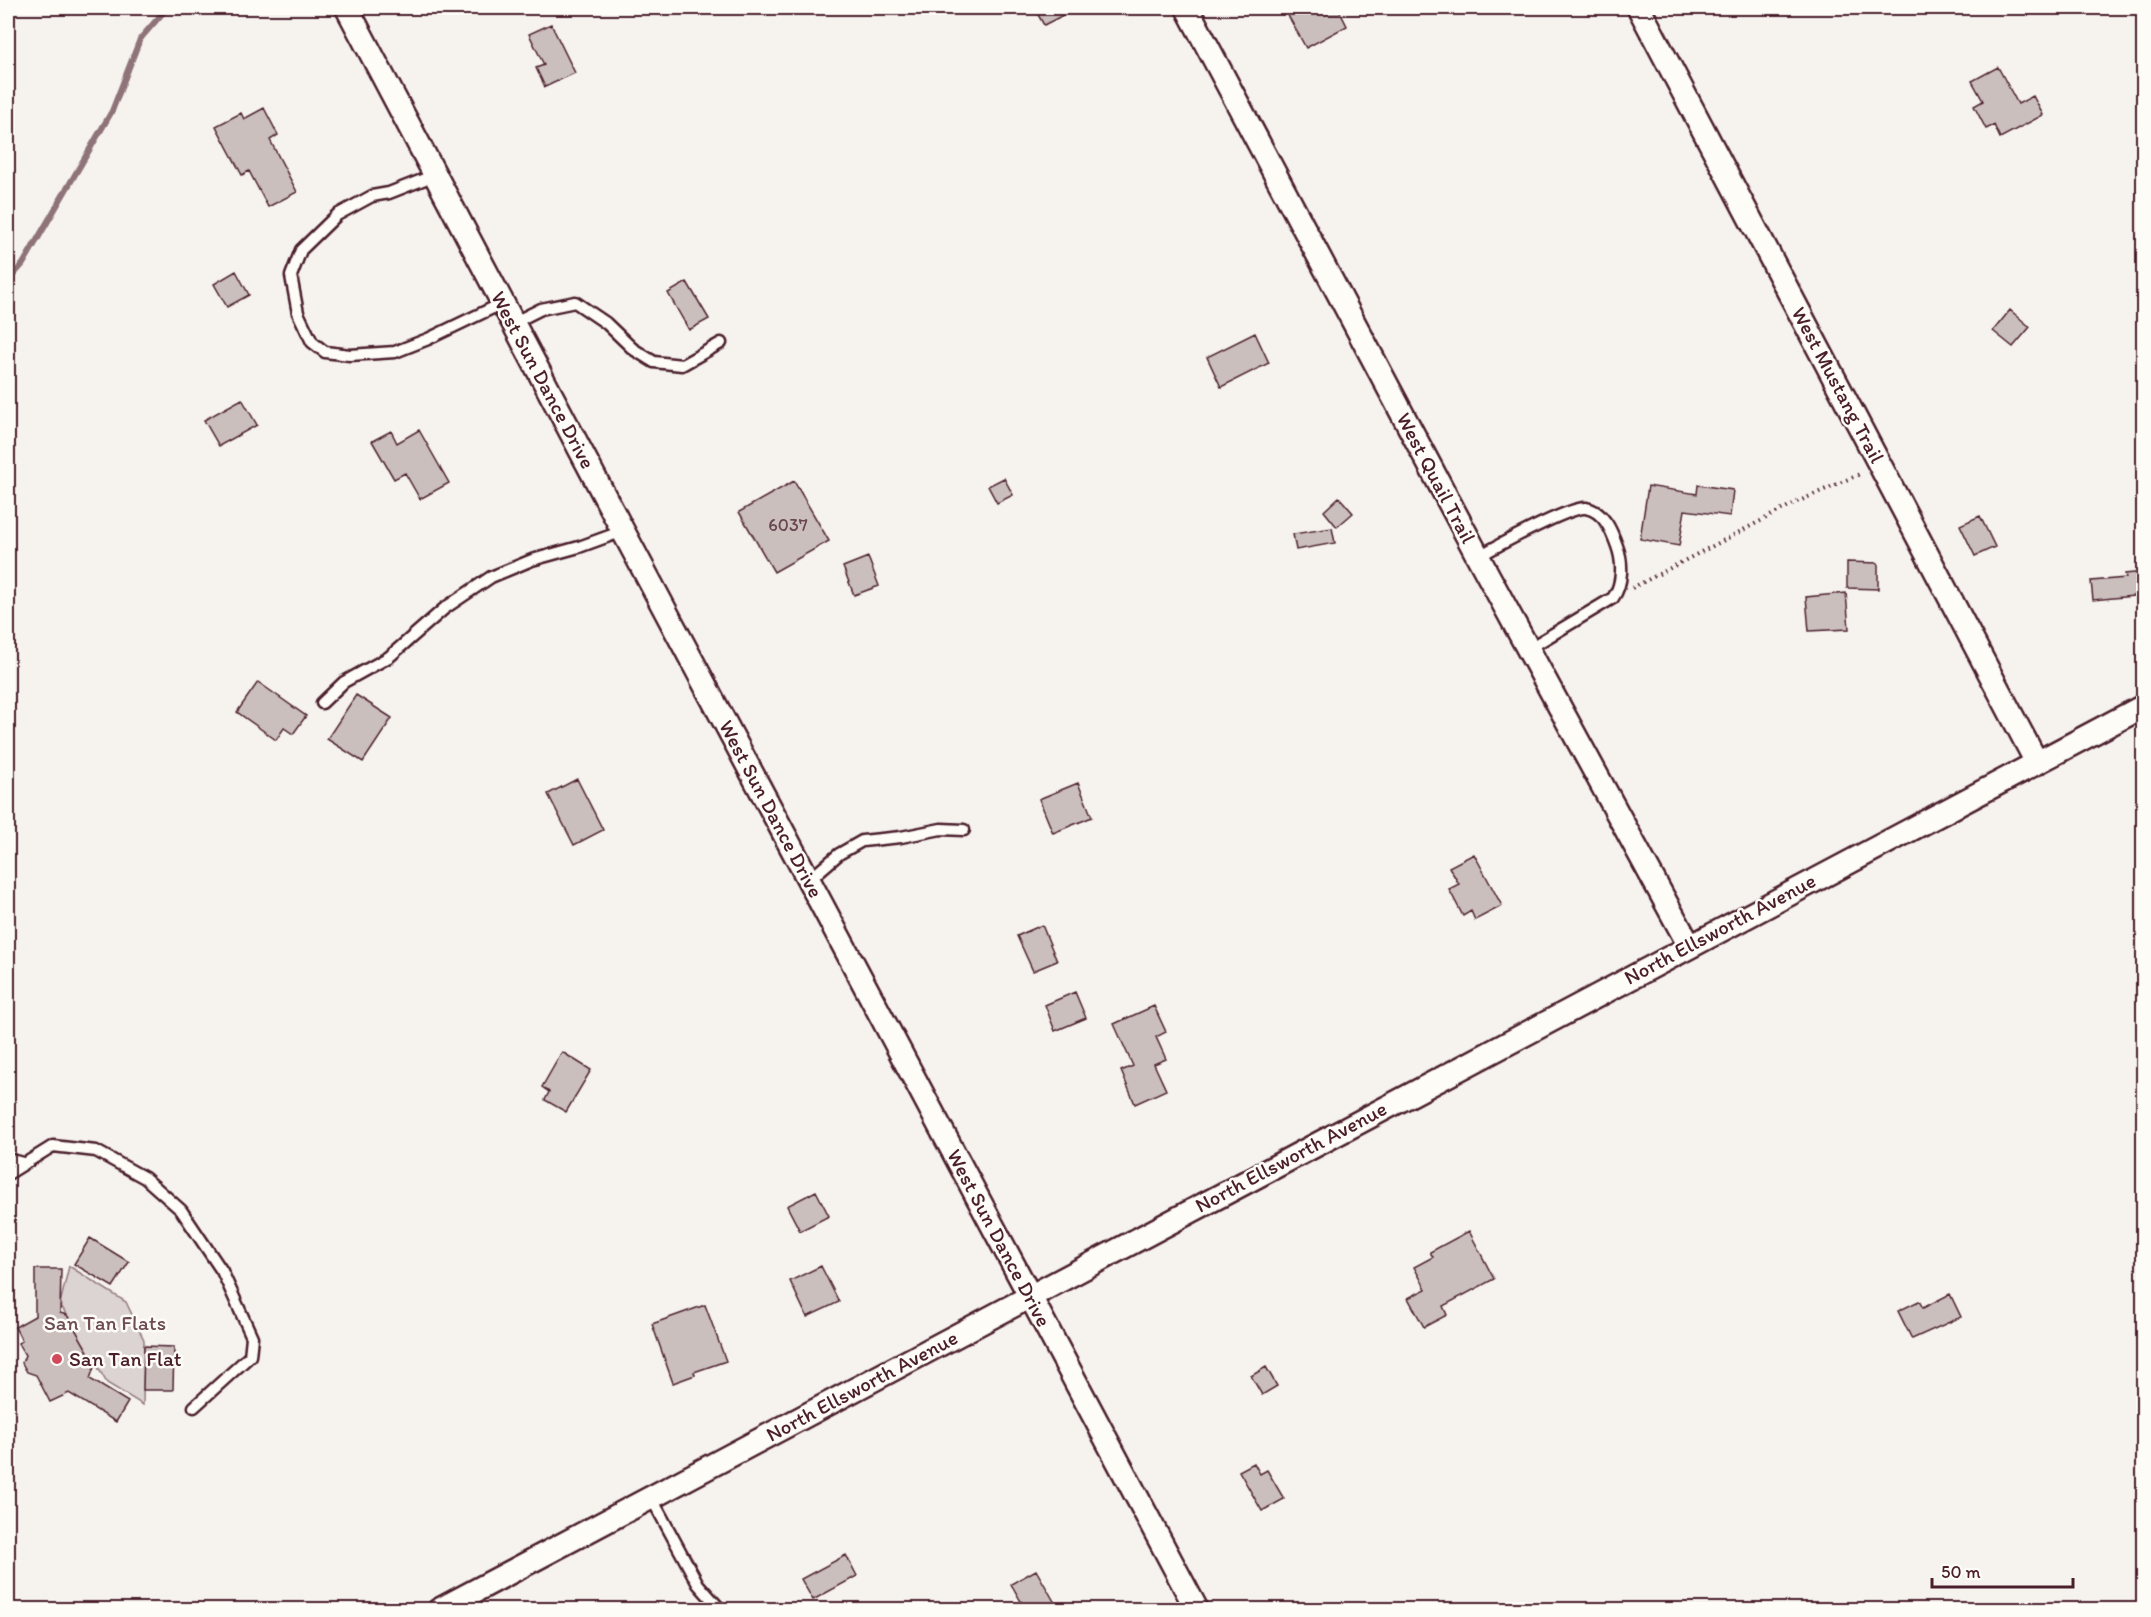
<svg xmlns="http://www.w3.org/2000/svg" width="2151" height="1617" viewBox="0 0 2151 1617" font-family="Itim,sans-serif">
	<rect width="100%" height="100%" fill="#f6f3ef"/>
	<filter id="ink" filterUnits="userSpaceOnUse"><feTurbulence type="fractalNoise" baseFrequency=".0167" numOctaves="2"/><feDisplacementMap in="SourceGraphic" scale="12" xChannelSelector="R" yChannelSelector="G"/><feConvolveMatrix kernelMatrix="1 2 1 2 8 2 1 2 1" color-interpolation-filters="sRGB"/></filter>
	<g filter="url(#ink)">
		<!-- green -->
		<path fill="#dcd4d2" stroke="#937a7e" stroke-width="1.5" d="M 69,1266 L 126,1302 L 144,1340 L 143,1405 L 107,1383 L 60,1304 Z"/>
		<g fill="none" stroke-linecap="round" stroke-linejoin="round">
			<!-- stream -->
			<path stroke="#8e7378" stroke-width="6" d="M 8,281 L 23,264 L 112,111 L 140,39 L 167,8"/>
		</g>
		<!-- building -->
		<path fill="#cbbfbe" stroke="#4a1f2b" stroke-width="1.5" d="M 1034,8 L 1077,8 L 1044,25 Z
			M 1284,8 L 1338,8 L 1347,26 L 1306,48 Z
			M 551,24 L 575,73 L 545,87 L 536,68 L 544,65 L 529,34 Z
			M 1998,67 L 2018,104 L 2033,96 L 2043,115 L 2000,138 L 1994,125 L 1986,129 L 1974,106 L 1983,101 L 1972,81 Z
			M 264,108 L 278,135 L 270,140 L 297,192 L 268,207 L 249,171 L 242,175 L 216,126 L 241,113 L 244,119 Z
			M 236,271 L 249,295 L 227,307 L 214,284 Z
			M 687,282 L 709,319 L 689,330 L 668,293 Z
			M 2010,310 L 2030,327 L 2013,347 L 1993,331 Z
			M 1255,333 L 1269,363 L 1221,387 L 1207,357 Z
			M 242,399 L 257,425 L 219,446 L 204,420 Z
			M 419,430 L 449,483 L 420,499 L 405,473 L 394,479 L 372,441 L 391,431 L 397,443 Z
			M 1004,478 L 1013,495 L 997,503 L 988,486 Z
			M 794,481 L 829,541 L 774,572 L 739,512 Z
			M 1698,485 L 1733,490 L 1730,516 L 1685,510 L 1679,546 L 1640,539 L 1648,486 L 1697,494 Z
			M 1339,497 L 1353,513 L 1337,527 L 1324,511 Z
			M 1980,516 L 1995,547 L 1975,556 L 1960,525 Z
			M 1332,528 L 1335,543 L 1296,550 L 1293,534 Z
			M 868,557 L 879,586 L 854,595 L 843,567 Z
			M 1847,562 L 1878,563 L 1878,589 L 1847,588 Z
			M 2144,572 L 2144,595 L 2093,600 L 2091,581 L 2126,578 L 2125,574 Z
			M 1846,593 L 1849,629 L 1809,631 L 1806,597 Z
			M 258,682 L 306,716 L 293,734 L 284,728 L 276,740 L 237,712 Z
			M 356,695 L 392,718 L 363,762 L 327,739 Z
			M 577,779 L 603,830 L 574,845 L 548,794 Z
			M 1078,783 L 1092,817 L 1053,833 L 1039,799 Z
			M 1474,854 L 1502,906 L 1475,920 L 1471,911 L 1463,916 L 1449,889 L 1459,884 L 1449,867 Z
			M 1042,925 L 1057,961 L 1033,971 L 1017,936 Z
			M 1075,992 L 1086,1018 L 1055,1031 L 1045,1005 Z
			M 1154,1006 L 1166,1032 L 1156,1037 L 1166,1059 L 1154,1064 L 1166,1090 L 1135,1104 L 1121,1071 L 1133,1066 L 1114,1024 Z
			M 562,1052 L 591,1070 L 566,1112 L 545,1100 L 549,1092 L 542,1087 Z
			M 816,1191 L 829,1216 L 800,1231 L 787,1206 Z
			M 1469,1231 L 1494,1279 L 1443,1306 L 1447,1315 L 1424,1327 L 1408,1298 L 1426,1289 L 1414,1267 L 1433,1257 L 1430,1252 Z
			M 90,1238 L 129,1262 L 113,1287 L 74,1264 Z
			M 821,1266 L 839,1302 L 807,1317 L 790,1281 Z
			M 35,1269 L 61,1269 L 60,1313 L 67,1315 L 95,1364 L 90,1379 L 128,1402 L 116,1422 L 69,1393 L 50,1402 L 36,1375 L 27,1372 L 22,1363 L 25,1355 L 18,1343 L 22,1341 L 15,1327 L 35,1316 Z
			M 1950,1294 L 1961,1317 L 1912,1339 L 1898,1311 L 1919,1301 L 1923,1308 Z
			M 705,1305 L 726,1361 L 694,1372 L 695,1375 L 673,1383 L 652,1324 Z
			M 144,1346 L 174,1347 L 173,1390 L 143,1390 Z
			M 1266,1367 L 1277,1386 L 1262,1395 L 1251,1376 Z
			M 1254,1463 L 1260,1474 L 1267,1470 L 1284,1499 L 1262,1511 L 1239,1471 Z
			M 846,1555 L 857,1576 L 813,1600 L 801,1579 Z
			M 1036,1570 L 1059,1610 L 1026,1610 L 1011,1584 Z"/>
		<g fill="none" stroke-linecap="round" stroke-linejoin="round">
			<!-- lane casing -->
			<g stroke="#4a1f2b" stroke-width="15">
				<path id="lane" d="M 435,175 L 389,193 L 372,196 L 337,215 L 301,250 L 291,276 L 298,313 L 312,342 L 325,352 L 350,355 L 395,352 L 428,339 L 503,303
					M 513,323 L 541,309 L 575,302 L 606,323 L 633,349 L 654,362 L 682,365 L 721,343
					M 1478,557 C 1495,547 1570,506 1586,508 C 1604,511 1612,532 1617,546 C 1623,562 1623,584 1613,598 L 1528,649
					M 322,703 L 344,682 L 389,657 L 445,608 L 491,577 L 532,560 L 579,547 L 623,531
					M 809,880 L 839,854 L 862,841 L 901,837 L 941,829 L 964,830
					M 8,1159 L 23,1163
					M 8,1174 L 53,1146 L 96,1151 L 145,1178 L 181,1210 L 222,1271 L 252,1337 L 250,1356 L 194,1407
					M 651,1497 L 698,1584 L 721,1610"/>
			</g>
			<!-- street casing -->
			<g stroke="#4a1f2b" stroke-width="27">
				<path id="street" d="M 347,8 L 623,531 L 1197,1610
					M 1187,8 L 1483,566 L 1689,945
					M 1639,8 L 2037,763
					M 439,1610 L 2144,706"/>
			</g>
			<!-- path -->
			<path stroke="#4a1f2b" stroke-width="4" stroke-dasharray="1.5 4.5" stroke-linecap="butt" d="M 1632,588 L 1797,502 L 1862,473"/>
			<!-- lane -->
			<use href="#lane" stroke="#fdfcf7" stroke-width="10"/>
			<!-- street -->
			<use href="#street" stroke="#fdfcf7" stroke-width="22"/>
		</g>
	</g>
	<!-- markers -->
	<circle fill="#d1495b" stroke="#fdfcf7" stroke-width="2" cx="57" cy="1359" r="6"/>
	<g text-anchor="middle" stroke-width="5" stroke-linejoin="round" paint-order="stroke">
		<!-- number labels -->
		<g font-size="18" fill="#6a4750">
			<text x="788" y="531">6037</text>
		</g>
		<!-- street labels -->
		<g font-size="21" fill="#4a1f2b" stroke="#fdfcf7">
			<text transform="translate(543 380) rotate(62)" y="7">West Sun Dance Drive</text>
			<text transform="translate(1838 385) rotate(62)" y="7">West Mustang Trail</text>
			<text transform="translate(1436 478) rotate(62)" y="7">West Quail Trail</text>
			<text transform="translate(771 809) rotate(62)" y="7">West Sun Dance Drive</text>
			<text transform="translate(1720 929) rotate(-28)" y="7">North Ellsworth Avenue</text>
			<text transform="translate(1291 1157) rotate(-28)" y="7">North Ellsworth Avenue</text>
			<text transform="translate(999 1238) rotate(62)" y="7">West Sun Dance Drive</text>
			<text transform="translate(862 1386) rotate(-28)" y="7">North Ellsworth Avenue</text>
		</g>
		<!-- park labels -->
		<g font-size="21" fill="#6e4c55" stroke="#fdfcf7">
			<text x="105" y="1330">San Tan Flats</text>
		</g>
		<!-- poi labels -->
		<g font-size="21" fill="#4a1f2b" stroke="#fdfcf7" text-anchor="start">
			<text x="69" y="1366">San Tan Flat</text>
		</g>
	</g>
	<!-- margin -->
	<rect width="2151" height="1617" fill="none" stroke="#fdfcf7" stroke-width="30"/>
	<rect x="15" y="15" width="2121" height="1587" fill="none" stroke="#4a1f2b" stroke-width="2" filter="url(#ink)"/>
	<!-- scale -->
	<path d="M1932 1578v9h141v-9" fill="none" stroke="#4a1f2b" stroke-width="3"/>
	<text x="1941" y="1578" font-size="18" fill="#4a1f2b" stroke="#fdfcf7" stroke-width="4.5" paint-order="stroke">50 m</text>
</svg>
